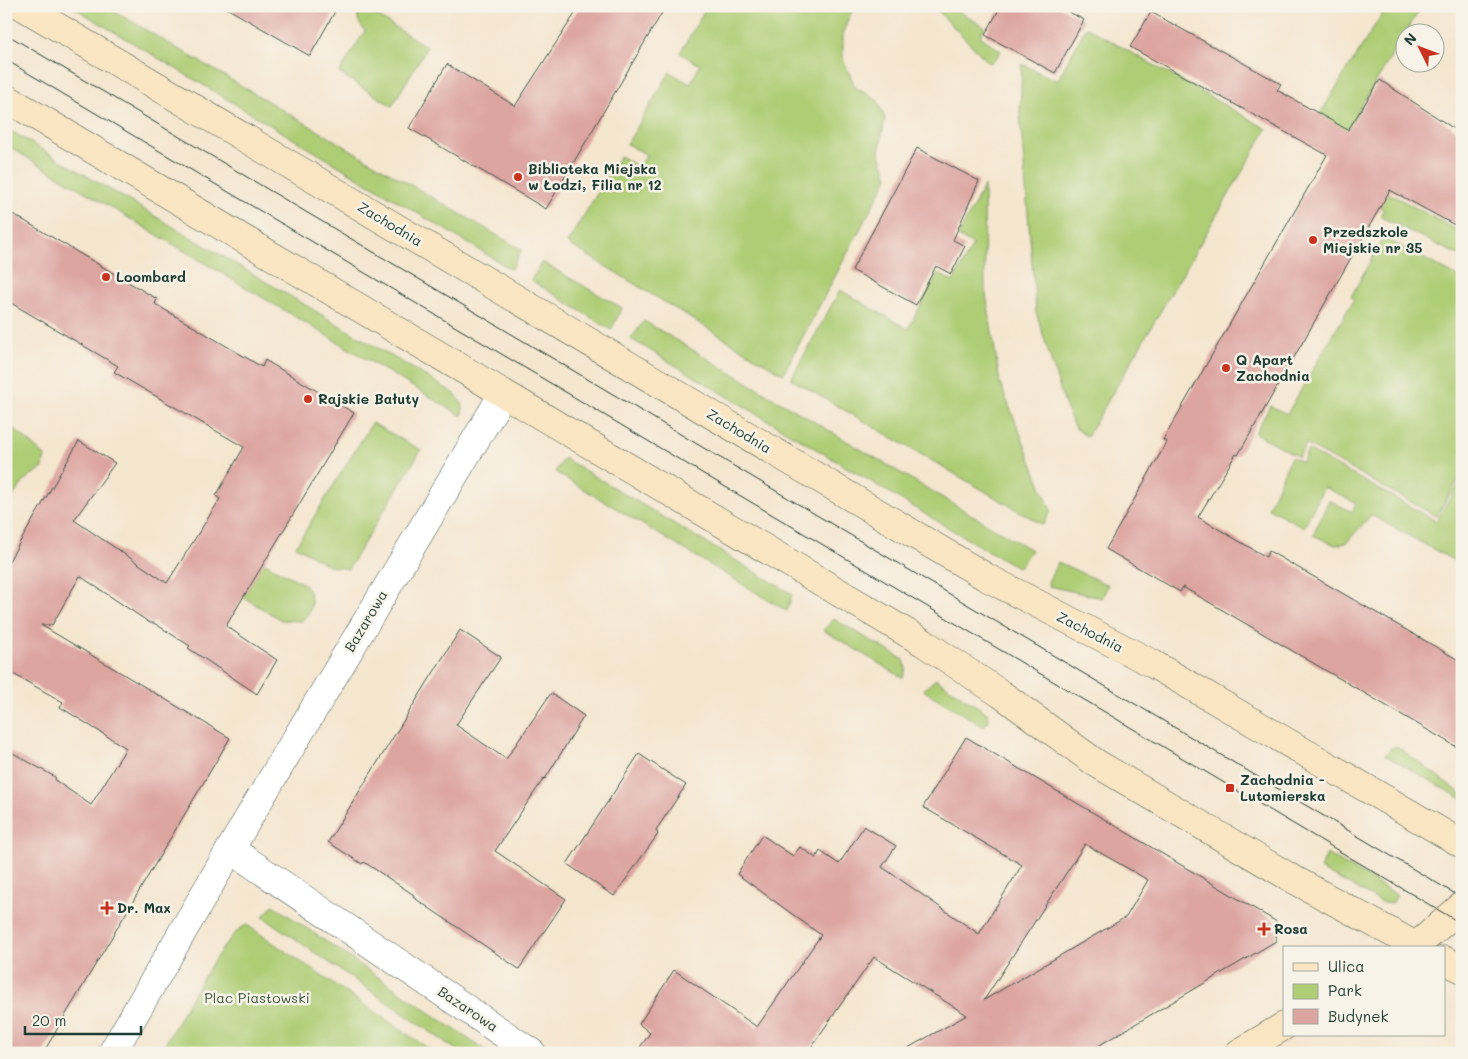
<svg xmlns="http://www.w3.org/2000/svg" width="1468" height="1059" viewBox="0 0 1468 1059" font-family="Mali,sans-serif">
	<rect width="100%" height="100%" fill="#f7f3e8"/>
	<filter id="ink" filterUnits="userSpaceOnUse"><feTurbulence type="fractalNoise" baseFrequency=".02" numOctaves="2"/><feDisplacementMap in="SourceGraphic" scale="10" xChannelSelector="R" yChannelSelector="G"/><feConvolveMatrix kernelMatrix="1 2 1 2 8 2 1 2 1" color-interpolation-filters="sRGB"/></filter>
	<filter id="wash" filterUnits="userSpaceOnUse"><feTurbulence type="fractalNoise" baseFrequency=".0096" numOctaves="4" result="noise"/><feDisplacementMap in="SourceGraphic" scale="20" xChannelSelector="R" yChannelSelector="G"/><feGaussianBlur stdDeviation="1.12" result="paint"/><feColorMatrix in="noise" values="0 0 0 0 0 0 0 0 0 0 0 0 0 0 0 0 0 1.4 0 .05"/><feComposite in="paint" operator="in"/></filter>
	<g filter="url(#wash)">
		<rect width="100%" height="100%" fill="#f5e6cf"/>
		<!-- green -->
		<path fill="#aecd74" stroke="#668554" d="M 71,6 L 105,6 L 522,250 L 511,269 Z
			M 361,6 L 427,47 L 392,106 L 339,73 L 365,31 C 358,23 355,16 361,6 Z
			M 707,6 L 854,6 L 843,32 L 843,59 L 855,87 L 878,101 L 885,119 L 879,151 L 888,177 L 783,374 L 567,243 L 620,156 L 638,167 L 647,155 L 627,144 L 670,72 L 690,84 L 700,65 L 680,53 Z
			M 933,6 L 950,6 L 985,27 L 980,36 L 1001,51 L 994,61 L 989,63 Z
			M 1387,6 L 1422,6 L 1332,154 L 1305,138 Z
			M 1086,27 L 1267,129 L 1087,437 L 1074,427 L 1064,402 L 1036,312 L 1020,114 L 1022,64 L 1057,81 Z
			M 6,128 L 454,393 L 463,405 L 462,416 L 6,145 Z
			M 1372,184 L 1462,233 L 1462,257 L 1381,217 L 1383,209 L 1365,198 Z
			M 984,186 L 985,288 L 1000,383 L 1051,511 L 1043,525 L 791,379 L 840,290 L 908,329 L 938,273 L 953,282 L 973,245 L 958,236 Z
			M 1383,237 L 1462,279 L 1462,474 L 1436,516 L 1306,444 L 1299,457 L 1255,433 L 1270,406 L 1287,414 L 1354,299 L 1351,297 Z
			M 542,262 L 622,308 L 611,330 L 531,280 Z
			M 644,321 L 1031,550 L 1021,565 L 1017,567 L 969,540 L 631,339 Z
			M 6,402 L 9,404 L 9,424 L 45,456 L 43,468 L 28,477 L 8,502 Z
			M 372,423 L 421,450 L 348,569 L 329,566 L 296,546 Z
			M 1308,450 L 1436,521 L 1462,478 L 1462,565 L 1371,515 L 1346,543 L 1335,545 L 1313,535 L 1329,500 L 1352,512 L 1356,503 L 1324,487 L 1304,527 L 1268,508 L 1291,457 L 1302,462 Z
			M 564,458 L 792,594 L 787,611 L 555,472 Z
			M 263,562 L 304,584 C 314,596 314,610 302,621 L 281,620 L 243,597 Z
			M 1058,562 L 1108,585 L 1102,598 L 1049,586 L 1048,582 Z
			M 834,619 L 904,660 L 906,668 L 903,678 L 823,630 Z
			M 936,679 L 987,713 L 988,720 L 984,727 L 923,690 Z
			M 1393,747 L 1398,747 L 1462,794 L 1462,799 L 1385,755 Z
			M 1327,854 L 1397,895 L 1392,904 L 1383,903 L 1320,869 Z
			M 273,905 L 489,1053 L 461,1053 L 263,917 Z
			M 247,925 L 435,1053 L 160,1053 C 174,1029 225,930 247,925 Z"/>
		<g id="blocks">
			<!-- building -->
			<path fill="#dda5a0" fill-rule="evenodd" d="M 223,6 L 338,6 L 310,56 Z
				M 580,6 L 666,6 L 546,209 L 409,128 L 447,64 L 515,106 Z
				M 1001,6 L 1058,6 L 1084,20 L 1055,73 L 985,35 Z
				M 1151,12 L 1281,84 L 1277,90 L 1348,130 L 1380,80 L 1462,134 L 1462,229 L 1390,190 L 1238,455 L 1236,454 L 1198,517 L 1266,557 L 1269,551 L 1462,662 L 1462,750 L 1183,587 L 1180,592 L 1106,549 L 1167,442 L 1163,440 L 1327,155 L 1130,47 Z
				M 917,148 L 979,181 L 953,240 L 965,246 L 951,274 L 936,266 L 916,305 L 852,270 Z
				M 6,210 L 157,299 L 155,304 L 262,367 L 265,360 L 354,413 L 226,626 L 277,660 L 257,694 L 188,648 L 190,646 L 154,623 L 150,623 L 80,576 L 52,625 L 41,625 L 230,738 L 43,1053 L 6,1053 L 6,749 L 55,777 L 56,781 L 91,805 L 126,748 L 60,707 L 63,702 L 6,670 L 6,566 L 79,441 L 115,463 L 74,520 L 167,583 L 220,499 L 216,496 L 244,447 L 114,372 L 118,366 L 6,300 Z
				M 460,630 L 501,657 L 456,725 L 506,759 L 551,693 L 584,716 L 545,779 L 544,778 L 495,851 L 566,899 L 519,969 L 413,897 L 414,895 L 364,862 L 362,864 L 328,842 Z
				M 966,737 L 1277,922 L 1276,941 L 1086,1053 L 899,1053 L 967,1015 L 874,957 L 807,1053 L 636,1053 L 650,1033 L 639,1024 L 674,970 L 757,1027 L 821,935 L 737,874 L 762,835 L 793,856 L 800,847 L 816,858 L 820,851 L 839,864 L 864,826 L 896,846 L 882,867 L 979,934 L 1022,865 L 923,807 ZM 1085,844 L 1148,880 L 1126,917 L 984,1000 Z
				M 639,754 L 686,785 L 656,830 L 658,834 L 614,896 L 567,864 Z"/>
		</g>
	</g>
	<g filter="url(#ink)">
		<use href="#blocks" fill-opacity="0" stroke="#3f564b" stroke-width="1"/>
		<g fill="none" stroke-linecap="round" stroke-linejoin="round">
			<!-- minor casing -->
			<g stroke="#3f564b" stroke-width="29">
				<path id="minor" d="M 230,849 L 532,1053
					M 112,1053 L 252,812 L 503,394"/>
			</g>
			<!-- secondary casing -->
			<g stroke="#3f564b" stroke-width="29">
				<path id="secondary" d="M 22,6 L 986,577 L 1153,664 L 1462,844
					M 6,98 L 924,643 L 1001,694 L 1096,763 L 1291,878 L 1420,948
					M 1414,948 L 1462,906
					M 1444,960 L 1462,969
					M 1239,1053 L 1284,1026"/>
			</g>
			<!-- minor -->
			<use href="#minor" stroke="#fff" stroke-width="28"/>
			<!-- secondary -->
			<use href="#secondary" stroke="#fbe6c4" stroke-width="28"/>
			<!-- tram -->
			<path stroke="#1f3d34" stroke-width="1" d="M 6,34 L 1462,898
				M 6,60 L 1462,924"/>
		</g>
	</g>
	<!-- markers -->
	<g fill="#c8321e" stroke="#f7f3e8" stroke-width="2">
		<circle cx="518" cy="177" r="5"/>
		<circle cx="1313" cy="240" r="5"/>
		<circle cx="106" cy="277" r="5"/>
		<circle cx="1226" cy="368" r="5"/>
		<circle cx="308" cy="399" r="5"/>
		<rect x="1225" y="783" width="10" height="10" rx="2.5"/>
		<path d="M104.5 900.5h5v5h5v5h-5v5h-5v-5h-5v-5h5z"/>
		<path d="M1261.5 921.5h5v5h5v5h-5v5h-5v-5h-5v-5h5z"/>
	</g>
	<g text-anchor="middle" stroke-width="5" stroke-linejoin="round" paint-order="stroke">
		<!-- poi labels -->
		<g font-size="14" font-weight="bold" fill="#1f3d34" stroke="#f7f3e8" text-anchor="start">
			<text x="528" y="174">Biblioteka Miejska<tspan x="528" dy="16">w Łodzi, Filia nr 12</tspan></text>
			<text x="1323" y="237">Przedszkole<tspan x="1323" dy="16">Miejskie nr 35</tspan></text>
			<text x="116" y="282">Loombard</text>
			<text x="1236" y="365">Q Apart<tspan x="1236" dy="16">Zachodnia</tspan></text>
			<text x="318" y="404">Rajskie Bałuty</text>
			<text x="1240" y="785">Zachodnia -<tspan x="1240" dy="16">Lutomierska</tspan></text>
			<text x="117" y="913">Dr. Max</text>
			<text x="1274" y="934">Rosa</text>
		</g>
		<!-- street labels -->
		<g font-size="14" fill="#1f3d34" stroke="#f7f3e8">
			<text transform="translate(390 224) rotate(31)" y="5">Zachodnia</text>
			<text transform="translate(739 431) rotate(31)" y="5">Zachodnia</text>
			<text transform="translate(366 621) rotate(-59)" y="5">Bazarowa</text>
			<text transform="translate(1090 632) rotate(27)" y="5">Zachodnia</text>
			<text transform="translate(468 1009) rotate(34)" y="5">Bazarowa</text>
		</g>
		<!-- park labels -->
		<g font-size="14" fill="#3c5a41" stroke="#f7f3e8">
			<text x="257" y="1003">Plac Piastowski</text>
		</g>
	</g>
	<!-- margin -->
	<rect width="1468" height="1059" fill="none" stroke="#f7f3e8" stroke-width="25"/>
	<!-- legend -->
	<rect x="1283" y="946" width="162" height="90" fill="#f7f3e8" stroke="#a1aaa0"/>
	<rect x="1293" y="963" width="25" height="8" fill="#fbe6c4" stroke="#a1aaa0"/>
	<text x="1328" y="972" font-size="15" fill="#1f3d34">Ulica</text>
	<rect x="1293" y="984" width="25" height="15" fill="#aecd74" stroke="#a1aaa0"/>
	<text x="1328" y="996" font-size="15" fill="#1f3d34">Park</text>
	<rect x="1293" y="1009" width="25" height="15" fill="#dda5a0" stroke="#a1aaa0"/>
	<text x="1328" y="1022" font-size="15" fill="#1f3d34">Budynek</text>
	<!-- north arrow -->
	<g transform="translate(1420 48) rotate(312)"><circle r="24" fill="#f7f3e8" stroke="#a1aaa0"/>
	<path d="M0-4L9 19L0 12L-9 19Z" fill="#c8321e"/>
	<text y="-8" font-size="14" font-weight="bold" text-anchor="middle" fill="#1f3d34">N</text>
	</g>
	<!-- scale -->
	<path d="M25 1026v8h116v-8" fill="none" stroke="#1f3d34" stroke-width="2.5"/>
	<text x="32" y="1026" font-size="15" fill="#1f3d34" stroke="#f7f3e8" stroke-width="4" paint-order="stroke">20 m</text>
</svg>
